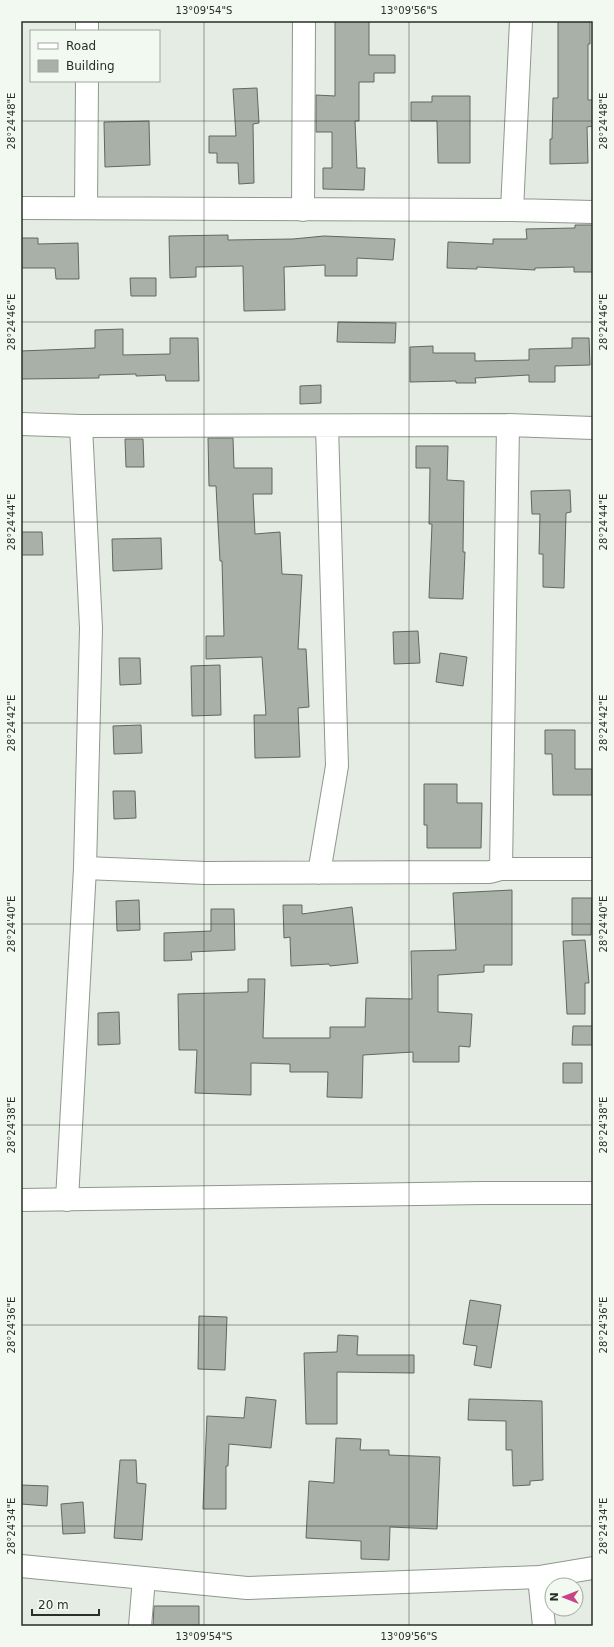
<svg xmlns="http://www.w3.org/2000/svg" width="614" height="1647" viewBox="0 0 614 1647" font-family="'DejaVu Sans',sans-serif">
	<rect width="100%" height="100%" fill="#e4ece3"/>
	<!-- building -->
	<path fill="#a8b0a7" stroke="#616861" d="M 335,21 L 369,21 L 369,55 L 395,55 L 395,73 L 374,73 L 374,82 L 359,82 L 359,121 L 355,121 L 357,168 L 365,168 L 364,190 L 323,189 L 323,168 L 332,168 L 332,132 L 316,132 L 316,95 L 335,96 Z
		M 558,21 L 590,21 L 590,44 L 588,44 L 588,100 L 593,100 L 593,126 L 587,127 L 588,163 L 550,164 L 550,139 L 552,139 L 553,98 L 558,98 Z
		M 257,88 L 259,123 L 253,124 L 254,183 L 239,184 L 238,163 L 217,163 L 217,153 L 209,153 L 209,136 L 236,136 L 233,89 Z
		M 432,96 L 470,96 L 470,163 L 438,163 L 437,121 L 411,121 L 411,102 L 432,102 Z
		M 149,121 L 150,165 L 105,167 L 104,122 Z
		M 575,225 L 593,225 L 593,272 L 574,272 L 574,267 L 535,268 L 535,270 L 477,267 L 477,269 L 447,268 L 448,242 L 493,244 L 493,239 L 527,239 L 526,229 L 575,228 Z
		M 228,235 L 228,240 L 293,239 L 324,236 L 395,239 L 393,260 L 357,258 L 357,276 L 325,276 L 325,265 L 284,267 L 285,310 L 244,311 L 243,266 L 196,267 L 196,277 L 170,278 L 169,236 Z
		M 21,238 L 38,238 L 38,244 L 78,243 L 79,279 L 56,279 L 55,268 L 21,268 Z
		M 130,278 L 156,278 L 156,296 L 131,296 Z
		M 338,322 L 396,323 L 395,343 L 337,342 Z
		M 123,329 L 123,355 L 170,354 L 170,338 L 198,338 L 199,381 L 166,381 L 165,375 L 136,376 L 136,374 L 99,375 L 99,378 L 21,379 L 21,351 L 95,348 L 95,330 Z
		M 572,338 L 589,338 L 590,365 L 555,366 L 555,382 L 529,382 L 529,375 L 475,378 L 476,383 L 456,383 L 456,381 L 410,382 L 410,347 L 433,346 L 433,353 L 475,353 L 475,361 L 529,360 L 529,349 L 572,348 Z
		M 321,385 L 321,403 L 300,404 L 300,386 Z
		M 208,438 L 233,438 L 234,468 L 272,468 L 272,494 L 253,494 L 255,534 L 280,532 L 282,574 L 302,575 L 298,649 L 306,649 L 309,707 L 298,708 L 300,757 L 255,758 L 254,715 L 266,715 L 262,657 L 206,659 L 206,636 L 224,636 L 222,561 L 220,561 L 216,486 L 209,486 Z
		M 125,439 L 143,439 L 144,467 L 126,467 Z
		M 416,446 L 448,446 L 447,480 L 464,481 L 463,552 L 465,552 L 463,599 L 429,598 L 432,524 L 429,524 L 430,468 L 416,468 Z
		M 570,490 L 571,512 L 566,513 L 564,588 L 543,587 L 543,554 L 539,554 L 540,514 L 532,514 L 531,491 Z
		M 21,532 L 42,532 L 43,555 L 21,555 Z
		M 161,538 L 162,569 L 113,571 L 112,539 Z
		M 418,631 L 420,663 L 394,664 L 393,632 Z
		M 440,653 L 467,657 L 463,686 L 436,682 Z
		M 119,658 L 140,658 L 141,684 L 120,685 Z
		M 220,665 L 221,715 L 192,716 L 191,666 Z
		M 141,725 L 142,753 L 114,754 L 113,726 Z
		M 545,730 L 575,730 L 575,769 L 593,769 L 593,795 L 553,795 L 552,754 L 545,754 Z
		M 424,784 L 457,784 L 457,803 L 482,803 L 481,848 L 427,848 L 427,825 L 424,825 Z
		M 113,791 L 135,791 L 136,818 L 114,819 Z
		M 512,890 L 512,965 L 484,965 L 484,972 L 438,975 L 438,1012 L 472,1014 L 470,1047 L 459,1046 L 459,1062 L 413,1062 L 413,1052 L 363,1055 L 362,1098 L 327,1097 L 328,1072 L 290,1072 L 290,1064 L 251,1063 L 251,1095 L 195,1093 L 197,1050 L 179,1050 L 178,994 L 248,992 L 248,979 L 265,979 L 263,1038 L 330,1038 L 330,1027 L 365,1027 L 366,998 L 412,999 L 411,951 L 456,950 L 453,893 Z
		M 572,898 L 592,898 L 591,935 L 572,935 Z
		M 139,900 L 140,930 L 117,931 L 116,901 Z
		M 283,905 L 302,905 L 302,914 L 352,907 L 358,963 L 330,966 L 329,964 L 291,966 L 290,937 L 284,938 Z
		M 211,909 L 234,909 L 235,950 L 191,952 L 192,960 L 164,961 L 164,933 L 211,931 Z
		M 585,940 L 589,983 L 585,983 L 585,1014 L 567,1014 L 563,941 Z
		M 119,1012 L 120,1044 L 98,1045 L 98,1013 Z
		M 573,1026 L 593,1026 L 593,1045 L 572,1045 Z
		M 563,1063 L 582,1063 L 582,1083 L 563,1083 Z
		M 470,1300 L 501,1305 L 491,1368 L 474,1365 L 477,1346 L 463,1344 Z
		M 199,1316 L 227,1317 L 225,1370 L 198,1369 Z
		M 338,1335 L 358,1336 L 357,1355 L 414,1355 L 414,1373 L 337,1372 L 337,1424 L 306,1424 L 304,1353 L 337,1352 Z
		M 246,1397 L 276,1400 L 271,1448 L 229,1444 L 228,1466 L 226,1466 L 226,1509 L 203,1509 L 207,1416 L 244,1418 Z
		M 469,1399 L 542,1401 L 543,1480 L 530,1481 L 530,1485 L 513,1486 L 512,1450 L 506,1450 L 506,1421 L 468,1420 Z
		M 336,1438 L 361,1439 L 360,1450 L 389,1450 L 389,1455 L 440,1457 L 437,1529 L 390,1527 L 389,1560 L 361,1559 L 361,1541 L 306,1538 L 309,1481 L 334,1483 Z
		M 120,1460 L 136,1460 L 137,1483 L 146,1484 L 142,1540 L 114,1538 Z
		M 21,1485 L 48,1486 L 47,1506 L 21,1504 Z
		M 83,1502 L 85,1533 L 63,1534 L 61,1504 Z
		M 154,1606 L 199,1606 L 199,1626 L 153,1626 Z"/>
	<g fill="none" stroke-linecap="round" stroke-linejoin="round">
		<!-- minor casing -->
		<g stroke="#8f978e" stroke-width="24">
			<path id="minor" d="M 87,31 L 87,21
				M 86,207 L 87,81
				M 21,208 L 512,210 L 593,212
				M 303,210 L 304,21
				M 512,210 L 521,21
				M 21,424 L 81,426 L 508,425 L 593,428
				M 85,868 L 206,873 L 490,872 L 501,869 L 593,869
				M 501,869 L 508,425
				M 319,873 L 337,766 L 327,426
				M 67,1200 L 85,868 L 91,628 L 81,426
				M 21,1566 L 247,1588 L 539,1577 L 593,1568
				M 539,1577 L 544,1626
				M 140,1626 L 144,1578"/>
		</g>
		<!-- major casing -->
		<g stroke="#8f978e" stroke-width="24">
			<path id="major" d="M 21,1200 L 483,1193 L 593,1193"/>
		</g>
		<!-- minor -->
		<use href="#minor" stroke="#fff" stroke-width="22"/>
		<!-- major -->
		<use href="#major" stroke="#fff" stroke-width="22"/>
	</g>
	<!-- ticks -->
	<path fill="none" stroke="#2a2d29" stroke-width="1" stroke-opacity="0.45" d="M 204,21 L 204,1626M 409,21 L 409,1626M 21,121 L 593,121M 21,322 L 593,322M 21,522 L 593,522M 21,723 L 593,723M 21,924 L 593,924M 21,1125 L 593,1125M 21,1325 L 593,1325M 21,1526 L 593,1526"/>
	<!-- border -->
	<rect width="614" height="1647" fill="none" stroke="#f1f9f0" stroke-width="44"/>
	<!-- legend -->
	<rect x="30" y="30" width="130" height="52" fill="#f1f9f0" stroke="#a1a7a0"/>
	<rect x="38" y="43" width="20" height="6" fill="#ffffff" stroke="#a1a7a0"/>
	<text x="66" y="50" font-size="12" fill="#2a2d29">Road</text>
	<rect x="38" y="60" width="20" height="12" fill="#a8b0a7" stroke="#a1a7a0"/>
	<text x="66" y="70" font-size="12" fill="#2a2d29">Building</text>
	<!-- north arrow -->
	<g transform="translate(564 1597) rotate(270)"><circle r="19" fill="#f1f9f0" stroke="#a1a7a0"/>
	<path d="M0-3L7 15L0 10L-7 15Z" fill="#c84487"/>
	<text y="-6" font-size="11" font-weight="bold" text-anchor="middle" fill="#2a2d29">N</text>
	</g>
	<!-- scale -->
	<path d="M32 1609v6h67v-6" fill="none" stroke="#2a2d29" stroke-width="2"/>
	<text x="38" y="1609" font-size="12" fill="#2a2d29" stroke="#f1f9f0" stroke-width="3" paint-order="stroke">20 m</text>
	<rect x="22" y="22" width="570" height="1603" fill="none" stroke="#2a2d29" stroke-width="1.5"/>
	<g font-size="10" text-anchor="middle" fill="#2a2d29">
		<text x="204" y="14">13°09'54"S</text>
		<text x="409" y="14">13°09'56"S</text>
		<text transform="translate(603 121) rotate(-90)" y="4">28°24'48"E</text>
		<text transform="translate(11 121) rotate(-90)" y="4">28°24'48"E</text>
		<text transform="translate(603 322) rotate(-90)" y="4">28°24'46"E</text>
		<text transform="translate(11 322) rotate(-90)" y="4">28°24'46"E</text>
		<text transform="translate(603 522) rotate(-90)" y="4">28°24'44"E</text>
		<text transform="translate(11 522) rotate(-90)" y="4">28°24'44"E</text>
		<text transform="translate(603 723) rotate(-90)" y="4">28°24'42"E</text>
		<text transform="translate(11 723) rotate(-90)" y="4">28°24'42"E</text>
		<text transform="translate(603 924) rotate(-90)" y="4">28°24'40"E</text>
		<text transform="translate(11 924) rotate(-90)" y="4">28°24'40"E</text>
		<text transform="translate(603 1125) rotate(-90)" y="4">28°24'38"E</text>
		<text transform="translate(11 1125) rotate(-90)" y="4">28°24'38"E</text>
		<text transform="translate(11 1325) rotate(-90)" y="4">28°24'36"E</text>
		<text transform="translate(603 1325) rotate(-90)" y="4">28°24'36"E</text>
		<text transform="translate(603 1526) rotate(-90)" y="4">28°24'34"E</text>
		<text transform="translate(11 1526) rotate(-90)" y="4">28°24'34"E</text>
		<text x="204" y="1640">13°09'54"S</text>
		<text x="409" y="1640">13°09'56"S</text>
	</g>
</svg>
